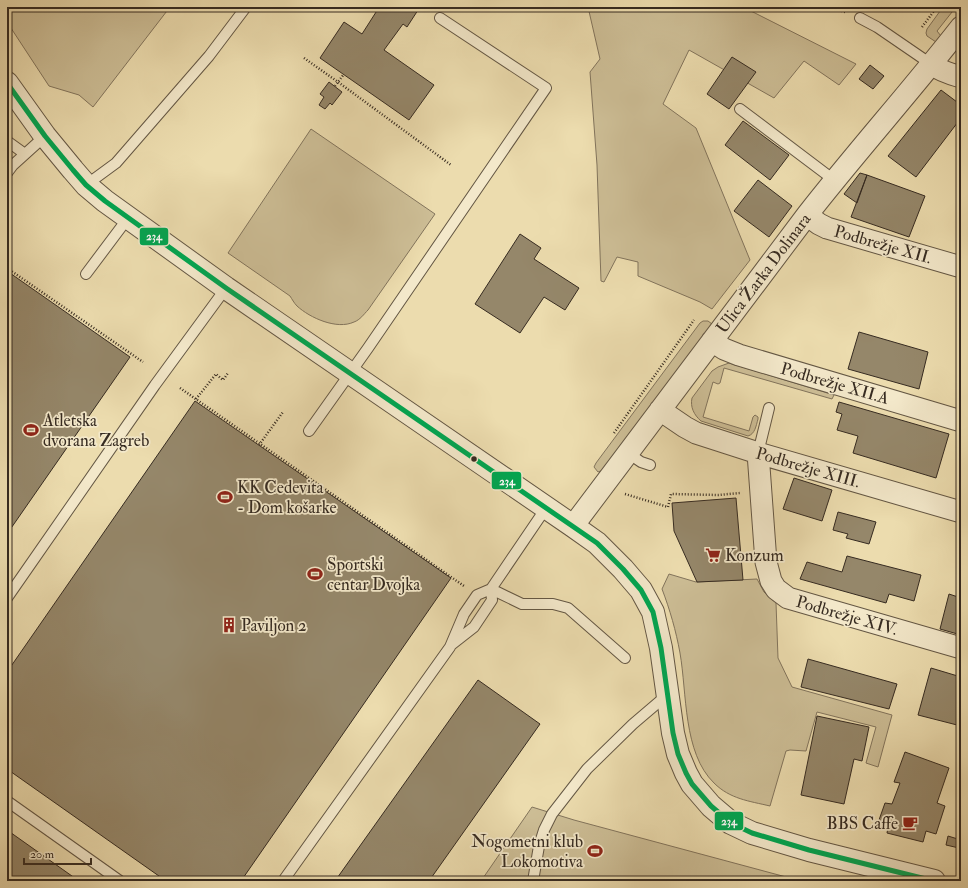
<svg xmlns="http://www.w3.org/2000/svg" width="968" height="888" viewBox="0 0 968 888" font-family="'IM FELL Double Pica',serif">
	<rect width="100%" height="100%" fill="#ecdcae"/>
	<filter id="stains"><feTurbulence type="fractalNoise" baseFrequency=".005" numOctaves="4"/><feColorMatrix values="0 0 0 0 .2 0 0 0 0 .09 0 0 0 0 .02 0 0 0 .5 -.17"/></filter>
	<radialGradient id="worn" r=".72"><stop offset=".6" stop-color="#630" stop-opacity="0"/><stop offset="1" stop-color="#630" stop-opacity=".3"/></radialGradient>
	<!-- green -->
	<path fill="#cdbe96" stroke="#82745c" d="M 7,7 L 170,7 L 93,107 L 79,95 L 49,86 L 7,22 Z
		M 588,7 L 743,7 L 856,64 L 839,85 L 804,61 L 774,98 L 689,50 L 663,104 L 696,128 L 750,260 L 712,309 L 700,302 L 638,276 L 638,262 L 617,257 L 604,282 L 601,281 L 597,165 L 590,72 L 600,59 Z
		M 943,7 L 956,7 L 937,31 L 941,36 L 936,42 L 927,36 L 926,33 L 927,29 Z
		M 311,129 L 435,214 L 368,310 C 364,314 360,320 354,322 C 337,330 310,318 297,306 C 294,303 292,299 290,296 L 228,253 Z
		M 703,321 L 708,321 L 712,324 L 603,470 L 598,472 L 594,467 L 596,463 L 700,323 Z
		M 729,363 L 834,395 L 832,399 L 724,368 L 720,383 L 718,384 L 713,382 L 703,417 L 749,431 L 753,417 L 755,415 L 758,417 L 758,419 C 756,426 755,434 748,436 L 701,421 C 694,415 690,407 692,398 L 712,371 L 718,367 Z
		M 669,574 L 696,582 L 757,579 L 764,592 L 776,603 L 778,658 L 792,687 L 892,715 L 878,767 L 866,763 L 876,727 L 817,712 L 806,751 L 790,750 L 786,751 L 770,806 C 749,801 730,799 714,783 C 683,753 687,693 680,653 C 676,631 670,610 662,589 Z
		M 532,807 L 574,820 L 801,881 L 481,881 Z"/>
	<!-- building -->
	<path fill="#95876a" stroke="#362b21" d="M 375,7 L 420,7 L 407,27 L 403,24 L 384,50 L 434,85 L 409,120 L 320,58 L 344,22 L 362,34 L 378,9 Z
		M 732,57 L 756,72 L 729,109 L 707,94 Z
		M 870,65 L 884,76 L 873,89 L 859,79 Z
		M 329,82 L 342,92 L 332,105 L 330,103 L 325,109 L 319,105 L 324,97 L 320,94 Z
		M 941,90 L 961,105 L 961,118 L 916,177 L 888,156 Z
		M 743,121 L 789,155 L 770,180 L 725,145 Z
		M 860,173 L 867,175 L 857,203 L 844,194 Z
		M 867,175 L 925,196 L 909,237 L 851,217 Z
		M 758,180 L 792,206 L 769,237 L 734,211 Z
		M 520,234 L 541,248 L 534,259 L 579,288 L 565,310 L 544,297 L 520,333 L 475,304 Z
		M 7,271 L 130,357 L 7,534 Z
		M 859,332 L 928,352 L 919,389 L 848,369 Z
		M 195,401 L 451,578 L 241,881 L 166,881 L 7,769 L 7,672 Z
		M 839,402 L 949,434 L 936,478 L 853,453 L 858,436 L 837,430 L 842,414 L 836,412 Z
		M 794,478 L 832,490 L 822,521 L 783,509 Z
		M 736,498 L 743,580 L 697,582 L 674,531 L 672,503 Z
		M 838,512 L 876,522 L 869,544 L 846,538 L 848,534 L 833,530 Z
		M 847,556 L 921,575 L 914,601 L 889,594 L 886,603 L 800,579 L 807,562 L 842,572 Z
		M 949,594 L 961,598 L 961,635 L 940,629 Z
		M 808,659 L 897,684 L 889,709 L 801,687 Z
		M 931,668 L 961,677 L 961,726 L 918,715 Z
		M 478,680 L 540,724 L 429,881 L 335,881 Z
		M 817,716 L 869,727 L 862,761 L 854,759 L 844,804 L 801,795 Z
		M 905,752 L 949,768 L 937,803 L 945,806 L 936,834 L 926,831 L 923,842 L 887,833 L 889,822 L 879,820 L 885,803 L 892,804 L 900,783 L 894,782 Z
		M 7,830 L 79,881 L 7,881 Z
		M 948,836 L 961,840 L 959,848 L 946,845 Z"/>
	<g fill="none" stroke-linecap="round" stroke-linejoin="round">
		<!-- service casing -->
		<g stroke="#645744" stroke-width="12">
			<path id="service" d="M 860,18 L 877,27 L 931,64
				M 740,109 L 834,180
				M 7,141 L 25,154
				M 7,173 L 13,165 L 45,136
				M 86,185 L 116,163 L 209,56 L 246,7
				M 86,274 L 128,218
				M 309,431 L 368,348 L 546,88 L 440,18
				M 628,453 L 641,462 L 650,465
				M 758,453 L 769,408
				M 491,589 L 522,604 L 553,604 L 568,608 L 625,658
				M 7,598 L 155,385 L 226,288
				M 451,645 L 474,627 L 492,600 L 491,589
				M 7,801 L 120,881
				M 283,881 L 450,647 L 464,614 L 477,595 L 491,589 L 546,508
				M 533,881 L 539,846 L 544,830 L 552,814 L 587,769 L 633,724 L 667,695"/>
		</g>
		<!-- minor casing -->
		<g stroke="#645744" stroke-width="23">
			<path id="minor" d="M 931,64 C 940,71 950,74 961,77
				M 807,215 L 819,224 L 827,228 L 961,267
				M 712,341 L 724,349 L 739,355 L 961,421
				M 660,410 L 685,427 L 696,433 L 758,453 L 961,512
				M 758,453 L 766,562 L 771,581 L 776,589 L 788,598 L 961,648
				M 573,526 L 807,215 C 857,151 911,91 961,27"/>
		</g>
		<!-- tertiary casing -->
		<g stroke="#645744" stroke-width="24">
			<path id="tertiary" d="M 7,83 L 45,136 L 73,170 L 86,185 L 105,201 L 226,288 L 573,526 L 597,543 L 623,569 L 641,590 L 653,612 L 661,648 L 673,733 L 678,754 L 686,773 L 692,784 L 711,806 L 731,823 L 752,833 L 809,850 L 934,881"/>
		</g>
		<!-- path -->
		<path stroke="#362b21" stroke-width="2.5" stroke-dasharray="1 2" stroke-linecap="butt" d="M 830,7 L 845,12
			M 922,27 L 937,7
			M 304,58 L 338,82 L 451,165
			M 335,86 L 344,74
			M 7,268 L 143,362
			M 180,388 L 464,586
			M 196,399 L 216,374 L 223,380 L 228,373
			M 614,433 L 694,320
			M 259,445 L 283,412
			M 625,494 L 668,507 L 671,494 L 718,495 L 740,493"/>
		<!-- service -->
		<use href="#service" stroke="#f3e8ca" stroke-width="10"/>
		<!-- minor -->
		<use href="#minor" stroke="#f3e8ca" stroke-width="21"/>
		<!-- tertiary -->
		<use href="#tertiary" stroke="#f3e8ca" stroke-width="22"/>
		<!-- bus-1 casing -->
		<g stroke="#f3e8ca" stroke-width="8">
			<path id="bus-1" d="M 7,83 L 45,136 L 73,170 L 86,185 L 105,201 L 226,288 L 597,543 L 623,569 L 641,590 L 653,612 L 661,648 L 673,733 L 678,754 L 686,773 L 692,784 L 711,806 L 731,823 L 752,833 L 809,850 L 934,881"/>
		</g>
		<!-- bus-1 -->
		<use href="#bus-1" stroke="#00a651" stroke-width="5"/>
	</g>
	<!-- icons -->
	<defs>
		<g id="stadium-bare" transform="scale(1.2)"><path d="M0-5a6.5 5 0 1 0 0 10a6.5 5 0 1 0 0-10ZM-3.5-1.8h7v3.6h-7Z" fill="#8f2418" stroke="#f3e8ca" stroke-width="2.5" paint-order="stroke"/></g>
		<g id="supermarket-bare" transform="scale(1.2)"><path d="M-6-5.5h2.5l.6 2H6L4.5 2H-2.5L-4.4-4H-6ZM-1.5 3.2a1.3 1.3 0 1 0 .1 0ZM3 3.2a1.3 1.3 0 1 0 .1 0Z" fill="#8f2418" stroke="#f3e8ca" stroke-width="2.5" paint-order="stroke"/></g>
		<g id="building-bare" transform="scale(1.2)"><path d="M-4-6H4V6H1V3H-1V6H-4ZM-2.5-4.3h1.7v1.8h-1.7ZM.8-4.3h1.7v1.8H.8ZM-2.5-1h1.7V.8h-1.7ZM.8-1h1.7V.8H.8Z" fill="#8f2418" stroke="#f3e8ca" stroke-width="2.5" paint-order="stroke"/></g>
		<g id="cafe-bare" transform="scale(1.2)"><path d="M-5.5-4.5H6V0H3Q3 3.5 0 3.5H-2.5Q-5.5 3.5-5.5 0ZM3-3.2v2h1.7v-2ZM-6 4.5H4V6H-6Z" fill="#8f2418" stroke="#f3e8ca" stroke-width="2.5" paint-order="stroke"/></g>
	</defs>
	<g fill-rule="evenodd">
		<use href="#stadium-bare" x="31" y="430"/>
		<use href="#stadium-bare" x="225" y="497"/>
		<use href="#supermarket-bare" x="713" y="555"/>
		<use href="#stadium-bare" x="315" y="574"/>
		<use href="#building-bare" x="229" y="625"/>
		<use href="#cafe-bare" x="910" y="823"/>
		<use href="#stadium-bare" x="595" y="851"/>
	</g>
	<!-- markers -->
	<circle fill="#362b21" stroke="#f3e8ca" stroke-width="1.5" cx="474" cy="459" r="3.5"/>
	<g text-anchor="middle" stroke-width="3.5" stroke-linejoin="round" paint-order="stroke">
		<!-- street labels -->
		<g font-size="17" fill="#362b21" stroke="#f3e8ca">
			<text transform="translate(883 244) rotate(16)" y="6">Podbrežje XII.</text>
			<text transform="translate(763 273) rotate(-53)" y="6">Ulica Žarka Dolinara</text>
			<text transform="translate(835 383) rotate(16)" y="6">Podbrežje XII.A</text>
			<text transform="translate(808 467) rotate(16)" y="6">Podbrežje XIII.</text>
			<text transform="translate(847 615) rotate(16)" y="6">Podbrežje XIV.</text>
		</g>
		<!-- poi labels -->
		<g font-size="17" fill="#362b21" stroke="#f3e8ca" text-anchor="start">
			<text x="43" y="426">Atletska<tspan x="43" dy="20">dvorana Zagreb</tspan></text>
			<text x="237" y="493">KK Cedevita<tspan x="237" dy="20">- Dom košarke</tspan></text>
			<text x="725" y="561">Konzum</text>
			<text x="327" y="570">Sportski<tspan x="327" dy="20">centar Dvojka</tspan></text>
			<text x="241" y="631">Paviljon 2</text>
			<text x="898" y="829" text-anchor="end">BBS Caffe</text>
			<text x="583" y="847" text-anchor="end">Nogometni klub<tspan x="583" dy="20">Lokomotiva</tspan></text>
		</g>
	</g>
	<g stroke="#f3e8ca" stroke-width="1.5">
		<rect x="139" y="227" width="30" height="19" rx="4" fill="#00a651"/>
		<rect x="491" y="471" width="31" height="19" rx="4" fill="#00a651"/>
		<rect x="714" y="811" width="30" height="20" rx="4" fill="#00a651"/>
	</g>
	<g font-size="11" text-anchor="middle" font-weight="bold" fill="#fff">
		<text x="154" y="240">234</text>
		<text x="507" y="485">234</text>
		<text x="729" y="825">234</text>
	</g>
	<!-- margin -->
	<rect width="968" height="888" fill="none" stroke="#ecdcae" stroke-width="24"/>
	<rect x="8" y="8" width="952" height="872" fill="none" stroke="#362b21" stroke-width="2"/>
	<rect x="12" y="12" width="944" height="864" fill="none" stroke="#362b21"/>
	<!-- scale -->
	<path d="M24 858v6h67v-6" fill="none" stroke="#362b21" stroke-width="2"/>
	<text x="30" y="858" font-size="12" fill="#362b21" stroke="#f3e8ca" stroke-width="3" paint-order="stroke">20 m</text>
	<rect width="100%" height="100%" filter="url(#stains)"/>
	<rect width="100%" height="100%" fill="url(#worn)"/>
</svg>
